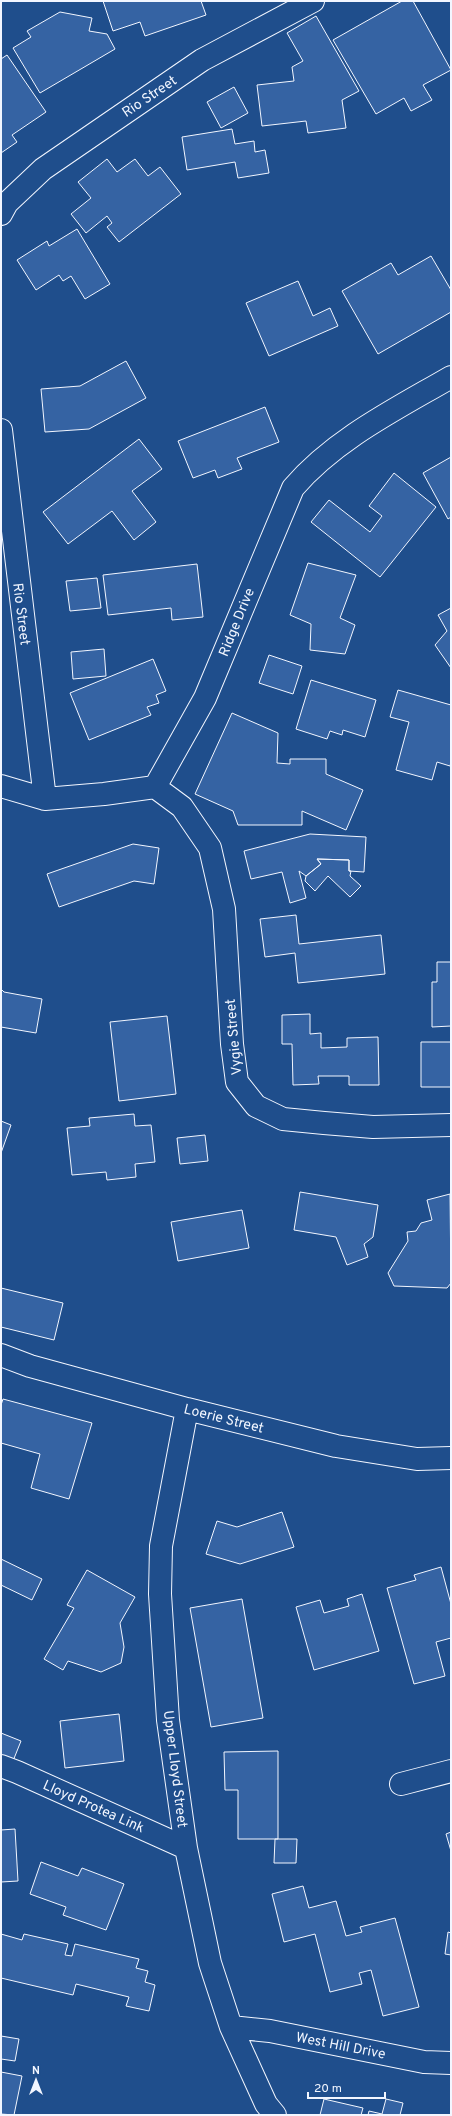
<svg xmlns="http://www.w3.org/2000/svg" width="452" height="2116" viewBox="0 0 452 2116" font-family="Overpass,sans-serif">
	<rect width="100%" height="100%" fill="#1f4e8c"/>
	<!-- building -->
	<path fill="#3563a3" stroke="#f2f6ff" d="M 103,1 L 201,1 L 206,15 L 145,36 L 140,22 L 113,31 Z
		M 402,1 L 413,1 L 451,70 L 423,85 L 432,100 L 411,111 L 404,98 L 376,114 L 333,40 Z
		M 60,12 L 92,18 L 89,31 L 107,34 L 115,49 L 40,93 L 13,48 L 31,37 L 27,31 Z
		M 316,16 L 359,91 L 342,100 L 346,128 L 308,133 L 306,121 L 262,126 L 257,85 L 294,81 L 292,67 L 303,61 L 287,33 Z
		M 7,55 L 46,112 L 12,135 L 17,142 L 1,153 L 1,59 Z
		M 234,87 L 248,113 L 221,128 L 207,102 Z
		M 232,129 L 235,144 L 254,141 L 255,152 L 265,150 L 269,173 L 238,178 L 235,162 L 187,170 L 182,137 Z
		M 107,159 L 117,172 L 135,159 L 148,176 L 160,167 L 181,194 L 119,242 L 107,227 L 112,223 L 107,216 L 86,233 L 71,214 L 91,198 L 78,182 Z
		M 77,229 L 110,284 L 85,299 L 71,276 L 63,281 L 59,275 L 36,290 L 17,260 L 47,241 L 49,246 Z
		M 431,256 L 451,290 L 451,312 L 378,354 L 342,291 L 391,263 L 398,275 Z
		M 298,281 L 313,316 L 330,308 L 338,326 L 269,356 L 246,303 Z
		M 126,361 L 146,398 L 89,429 L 45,432 L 41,389 L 80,386 Z
		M 265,407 L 279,442 L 237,458 L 242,469 L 218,478 L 215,470 L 193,478 L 178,441 Z
		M 139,439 L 162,469 L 132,491 L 156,522 L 134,540 L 112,511 L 68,544 L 43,512 Z
		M 451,457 L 451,517 L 448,519 L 423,473 Z
		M 394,473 L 436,507 L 380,577 L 311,522 L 329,500 L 370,532 L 382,516 L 369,506 Z
		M 308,563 L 356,575 L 340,618 L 355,625 L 345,654 L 310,650 L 311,624 L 290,615 Z
		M 197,564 L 203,617 L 172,620 L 171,608 L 108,615 L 103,575 Z
		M 97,578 L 101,608 L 70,611 L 66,581 Z
		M 451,608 L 451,668 L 435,645 L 447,631 L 438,615 Z
		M 104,649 L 106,676 L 73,679 L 71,652 Z
		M 269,655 L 302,666 L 293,694 L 259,683 Z
		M 153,659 L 166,691 L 156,695 L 159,703 L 147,707 L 151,715 L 89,740 L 70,693 Z
		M 311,680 L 376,700 L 365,737 L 343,730 L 342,735 L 330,731 L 327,739 L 296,729 Z
		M 398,690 L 451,705 L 451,762 L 450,766 L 437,762 L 432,780 L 396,770 L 409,722 L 390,717 Z
		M 232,713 L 278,733 L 277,763 L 290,764 L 290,759 L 326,759 L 326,774 L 363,790 L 346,830 L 302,811 L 302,825 L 238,825 L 233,811 L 195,794 Z
		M 310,834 L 366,837 L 364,872 L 349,871 L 349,860 L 317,859 L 321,864 L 306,876 L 299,871 L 306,898 L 290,903 L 282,872 L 251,879 L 244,851 Z
		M 133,844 L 159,848 L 154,884 L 134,881 L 59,907 L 47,874 Z
		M 317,859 L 349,860 L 349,871 L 351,871 L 350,876 L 361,886 L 350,897 L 328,876 L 315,891 L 305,881 L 306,876 L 321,864 Z
		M 296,915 L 299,944 L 381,935 L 385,974 L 298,983 L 295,953 L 265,957 L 260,919 Z
		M 437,962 L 451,962 L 451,1026 L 432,1027 L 432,982 L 437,982 Z
		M 1,989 L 4,992 L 42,999 L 36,1033 L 1,1027 Z
		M 310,1014 L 310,1034 L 321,1033 L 321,1048 L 347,1047 L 347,1038 L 378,1037 L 379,1085 L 349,1085 L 349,1076 L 318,1076 L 319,1084 L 293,1085 L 292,1044 L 282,1044 L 282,1015 Z
		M 167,1016 L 176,1094 L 119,1101 L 110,1022 Z
		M 421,1042 L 451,1042 L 451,1087 L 421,1087 Z
		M 134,1114 L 135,1126 L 151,1125 L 155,1162 L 135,1164 L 136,1177 L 107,1180 L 106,1172 L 72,1175 L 67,1128 L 90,1126 L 89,1118 Z
		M 1,1121 L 11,1125 L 1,1153 Z
		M 205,1135 L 208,1161 L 180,1164 L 177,1138 Z
		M 300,1192 L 378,1205 L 373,1237 L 364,1244 L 368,1257 L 347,1265 L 336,1237 L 294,1230 Z
		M 450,1194 L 451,1283 L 447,1288 L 394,1286 L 388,1273 L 408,1241 L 407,1232 L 416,1231 L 421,1223 L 432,1220 L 427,1200 Z
		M 242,1210 L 249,1248 L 178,1261 L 171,1222 Z
		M 1,1288 L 63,1303 L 54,1340 L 1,1327 Z
		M 3,1399 L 92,1423 L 69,1499 L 31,1488 L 40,1454 L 1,1443 L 1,1405 Z
		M 282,1512 L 294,1547 L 240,1564 L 206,1554 L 217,1521 L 237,1527 Z
		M 1,1559 L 42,1579 L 32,1600 L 1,1585 Z
		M 441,1567 L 451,1604 L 451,1638 L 436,1642 L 445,1676 L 414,1684 L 387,1588 L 416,1580 L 414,1575 Z
		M 87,1570 L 135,1597 L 120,1623 L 124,1647 L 121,1663 L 101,1672 L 68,1661 L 63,1670 L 44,1659 L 74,1608 L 67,1605 Z
		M 362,1594 L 379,1651 L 314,1670 L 296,1607 L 320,1600 L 324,1613 L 349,1606 L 347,1599 Z
		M 242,1599 L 263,1718 L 211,1727 L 190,1608 Z
		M 119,1714 L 124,1761 L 65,1768 L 60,1721 Z
		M 1,1733 L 21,1741 L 13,1761 L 1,1756 Z
		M 278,1751 L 278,1839 L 238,1839 L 238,1790 L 225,1790 L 224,1752 Z
		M 15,1829 L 18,1881 L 1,1882 L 1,1830 Z
		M 451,1832 L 451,1851 L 446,1834 Z
		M 275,1839 L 297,1839 L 296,1863 L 274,1863 Z
		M 41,1862 L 78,1876 L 82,1868 L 124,1884 L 106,1930 L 63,1915 L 66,1907 L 30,1894 Z
		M 303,1886 L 309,1908 L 336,1901 L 346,1936 L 362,1932 L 360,1927 L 395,1918 L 419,2007 L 383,2016 L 371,1970 L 359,1973 L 362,1984 L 330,1992 L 315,1934 L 284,1942 L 272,1894 Z
		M 448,1932 L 451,1933 L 451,1955 L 445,1954 Z
		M 1,1934 L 22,1940 L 24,1934 L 68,1944 L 65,1955 L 72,1956 L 75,1944 L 139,1959 L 136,1968 L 148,1971 L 145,1982 L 155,1985 L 149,2011 L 126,2006 L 129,1997 L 76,1984 L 73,1995 L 1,1978 Z
		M 1,2036 L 19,2039 L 15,2061 L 1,2059 Z
		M 1,2072 L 22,2076 L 14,2115 L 1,2114 Z
		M 324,2099 L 363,2108 L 361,2115 L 320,2115 Z
		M 386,2099 L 403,2103 L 400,2115 L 368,2115 L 369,2111 L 382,2114 Z"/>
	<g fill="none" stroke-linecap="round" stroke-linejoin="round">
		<!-- street casing -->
		<g stroke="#f2f6ff" stroke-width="24">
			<path id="street" d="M 1,214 L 7,203 L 43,169 L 202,60 L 313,1
				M 1,430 L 45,799
				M 1,786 L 45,799 L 104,794 L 155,787 L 205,698 L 293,488 C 335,439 396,409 451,377
				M 155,787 L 182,807 L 210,848 L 224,909 L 232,1044 L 237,1082 L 256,1106 L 283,1119 L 324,1123 L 373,1127 L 451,1125
				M 1,1355 L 30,1366 L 187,1409 L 336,1446 L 417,1459 L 451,1458
				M 187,1409 L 161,1546 L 160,1594 L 168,1720 L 186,1848 L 210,1963 L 231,2027 L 266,2104 L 275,2115
				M 1,1766 L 17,1772 L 186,1848
				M 401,1784 L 451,1771
				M 231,2027 L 270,2031 L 424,2062 L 451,2063"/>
		</g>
		<!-- street -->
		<use href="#street" stroke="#1f4e8c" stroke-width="22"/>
	</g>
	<g text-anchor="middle" stroke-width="3" stroke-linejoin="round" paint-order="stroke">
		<!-- street labels -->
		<g font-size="14" fill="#f2f6ff" stroke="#1f4e8c">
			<text transform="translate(149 96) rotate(-34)" y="5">Rio Street</text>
			<text transform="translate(22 614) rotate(83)" y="5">Rio Street</text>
			<text transform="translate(236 622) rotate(-68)" y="5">Ridge Drive</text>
			<text transform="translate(233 1037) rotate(-95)" y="5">Vygie Street</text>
			<text transform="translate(224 1418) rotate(14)" y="5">Loerie Street</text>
			<text transform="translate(176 1769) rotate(83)" y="5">Upper Lloyd Street</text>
			<text transform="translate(94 1806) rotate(24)" y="5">Lloyd Protea Link</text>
			<text transform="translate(341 2045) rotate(11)" y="5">West Hill Drive</text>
		</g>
	</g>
	<!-- border -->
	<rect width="452" height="2116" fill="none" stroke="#f2f6ff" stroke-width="4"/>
	<!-- north arrow -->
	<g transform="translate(36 2080)" stroke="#1f4e8c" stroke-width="3" paint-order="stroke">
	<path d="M0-3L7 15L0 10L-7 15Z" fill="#f2f6ff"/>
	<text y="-6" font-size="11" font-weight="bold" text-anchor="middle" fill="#f2f6ff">N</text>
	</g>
	<!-- scale -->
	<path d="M308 2092v6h77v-6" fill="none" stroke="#f2f6ff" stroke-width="2"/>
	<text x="314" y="2092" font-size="12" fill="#f2f6ff" stroke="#1f4e8c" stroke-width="3" paint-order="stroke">20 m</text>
</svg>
